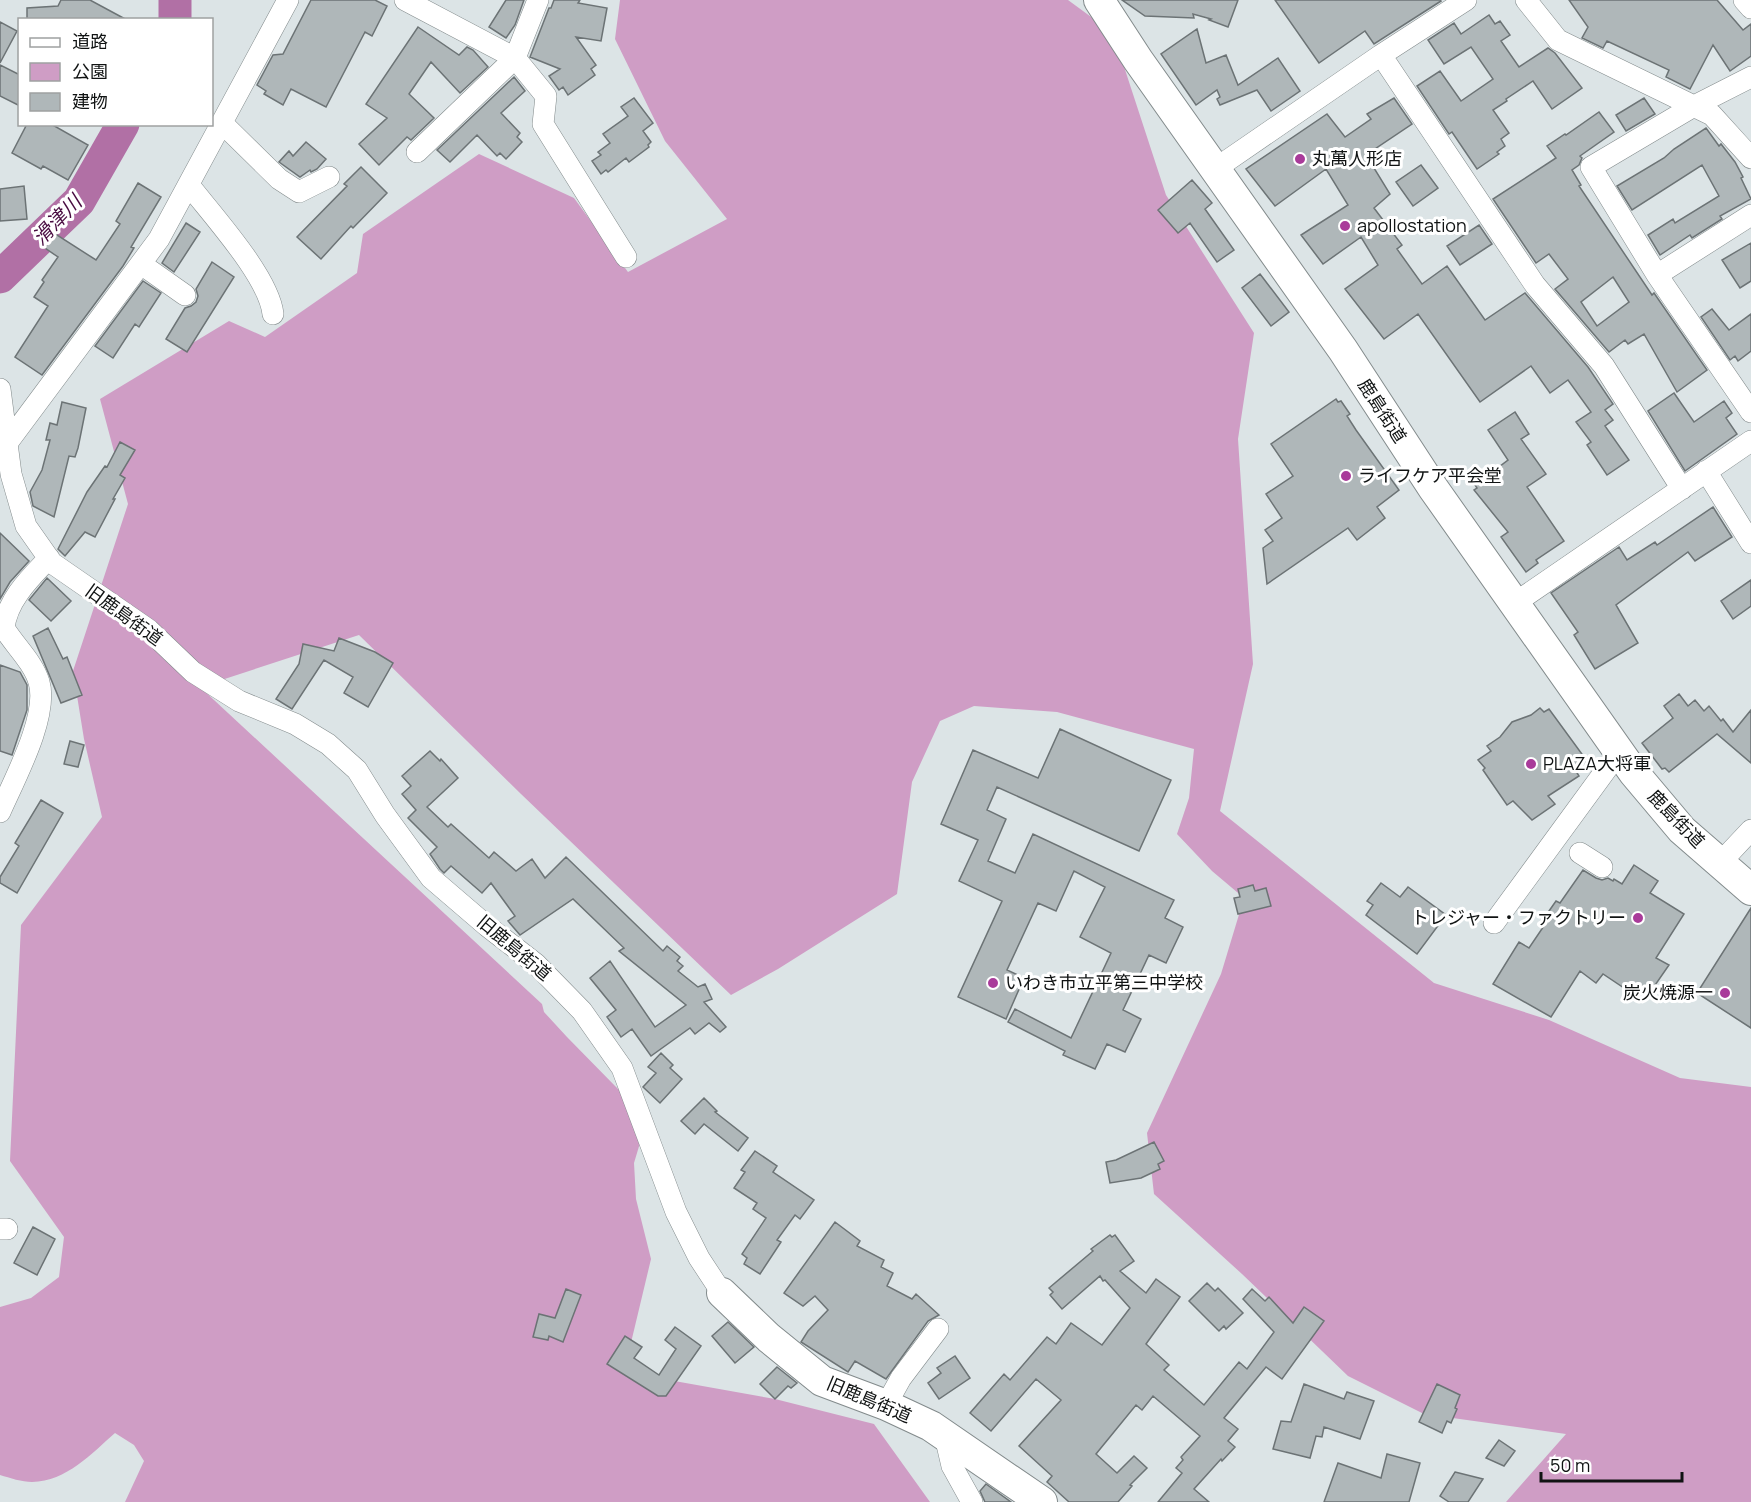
<svg xmlns="http://www.w3.org/2000/svg" width="1751" height="1502" viewBox="0 0 1751 1502" font-family="Manrope,'Noto Sans JP',sans-serif">
	<rect width="100%" height="100%" fill="#dce4e6"/>
	<!-- green -->
	<path fill="#cf9dc5" d="M 620,0 L 1068,0 L 1113,33 L 1166,195 L 1254,333 L 1238,439 L 1253,664 L 1220,811 L 1434,983 L 1549,1020 L 1680,1078 L 1751,1087 L 1751,1502 L 1506,1502 L 1566,1434 L 1424,1414 L 1348,1376 L 1242,1274 L 1154,1194 L 1147,1133 L 1221,974 L 1244,898 L 1212,871 L 1177,834 L 1189,798 L 1194,749 L 1057,712 L 974,706 L 940,721 L 912,782 L 897,894 L 778,969 L 731,995 L 521,794 L 359,635 L 200,687 L 542,1004 L 544,1012 L 567,1037 L 618,1089 L 637,1104 L 643,1133 L 634,1163 L 636,1199 L 651,1259 L 624,1372 L 775,1399 L 874,1424 L 930,1502 L 125,1502 L 144,1461 L 134,1445 L 115,1433 C 91,1454 67,1481 32,1482 C 22,1482 10,1478 0,1475 L 0,1307 L 31,1298 L 59,1277 L 64,1237 L 10,1161 L 21,925 L 102,817 L 84,739 L 73,671 L 128,504 L 100,399 L 229,321 L 265,337 L 357,273 L 363,234 L 479,154 L 574,198 L 628,272 L 727,219 L 665,141 L 615,39 Z"/>
	<g fill="none" stroke-linecap="round" stroke-linejoin="round">
		<!-- river -->
		<path stroke="#b170a5" stroke-width="33" d="M 175,20 L 175,0
			M 0,277 L 79,201 L 123,124"/>
	</g>
	<!-- building -->
	<path fill="#afb7b9" stroke="#6c7375" stroke-width="1.5" fill-rule="evenodd" d="M 61,0 L 90,0 L 127,20 L 27,20 L 27,8 L 58,6 Z
		M 311,0 L 375,0 L 387,6 L 372,36 L 365,32 L 326,107 L 291,89 L 283,105 L 264,94 L 266,91 L 257,85 L 273,55 L 283,54 Z
		M 506,0 L 524,0 L 515,25 L 506,38 L 489,27 Z
		M 554,0 L 580,0 L 578,3 L 607,8 L 601,41 L 576,37 L 596,65 L 591,69 L 595,75 L 568,95 L 563,87 L 559,90 L 549,76 L 560,69 L 530,57 L 549,8 L 551,8 Z
		M 1122,0 L 1238,0 L 1228,27 L 1209,20 L 1211,19 L 1193,14 L 1194,18 L 1145,16 Z
		M 1275,0 L 1440,0 L 1441,1 L 1374,44 L 1365,31 L 1319,63 Z
		M 1569,0 L 1717,0 L 1743,30 L 1751,24 L 1751,56 L 1730,71 L 1713,45 L 1690,89 L 1666,77 L 1669,70 L 1607,41 L 1603,48 L 1582,38 L 1588,27 Z
		M 1489,15 L 1495,24 L 1500,21 L 1510,35 L 1501,41 L 1519,67 L 1548,48 L 1555,53 L 1582,88 L 1552,109 L 1533,81 L 1506,99 L 1507,101 L 1493,110 L 1509,133 L 1501,139 L 1505,146 L 1497,152 L 1499,154 L 1477,169 L 1452,132 L 1449,134 L 1417,86 L 1440,71 L 1461,101 L 1493,79 L 1471,47 L 1444,64 L 1428,40 L 1454,23 L 1461,34 Z
		M 0,22 L 17,31 L 0,63 Z
		M 418,27 L 459,55 L 467,47 L 473,50 L 488,67 L 460,93 L 431,62 L 409,94 L 434,118 L 411,140 L 407,137 L 379,165 L 359,144 L 387,118 L 366,104 Z
		M 1197,29 L 1206,63 L 1226,55 L 1238,85 L 1278,58 L 1300,91 L 1271,111 L 1257,90 L 1220,105 L 1217,99 L 1220,97 L 1217,90 L 1196,105 L 1161,54 Z
		M 0,65 L 20,75 L 20,106 L 0,96 Z
		M 514,77 L 525,91 L 501,113 L 520,133 L 517,137 L 522,142 L 506,159 L 500,153 L 497,156 L 477,135 L 450,162 L 437,150 Z
		M 634,98 L 653,123 L 643,131 L 651,142 L 648,145 L 649,147 L 629,162 L 626,158 L 608,172 L 606,170 L 601,174 L 592,161 L 601,155 L 598,152 L 610,143 L 603,134 L 628,116 L 621,107 Z
		M 1394,98 L 1412,124 L 1366,155 L 1390,194 L 1374,208 L 1402,245 L 1397,249 L 1422,284 L 1447,266 L 1485,320 L 1525,293 L 1588,367 L 1613,404 L 1605,410 L 1613,420 L 1605,426 L 1629,460 L 1607,475 L 1587,445 L 1591,442 L 1576,422 L 1591,412 L 1568,380 L 1550,393 L 1531,366 L 1480,402 L 1418,314 L 1384,339 L 1345,289 L 1378,265 L 1361,237 L 1323,264 L 1301,235 L 1348,205 L 1326,169 L 1275,206 L 1246,169 L 1327,114 L 1345,137 L 1371,119 L 1367,114 Z
		M 1644,98 L 1655,114 L 1626,131 L 1616,115 Z
		M 1599,112 L 1614,132 L 1580,156 L 1582,158 L 1579,165 L 1572,170 L 1581,185 L 1579,186 L 1652,295 L 1654,293 L 1707,370 L 1677,392 L 1644,334 L 1628,344 L 1625,340 L 1609,352 L 1555,289 L 1568,279 L 1549,254 L 1536,263 L 1493,199 L 1556,158 L 1547,146 L 1565,134 L 1566,135 ZM 1613,277 L 1629,302 L 1597,326 L 1581,302 Z
		M 27,124 L 51,124 L 88,145 L 68,180 L 43,166 L 41,169 L 12,153 Z
		M 1706,128 L 1719,146 L 1721,144 L 1735,162 L 1743,177 L 1741,178 L 1751,199 L 1720,216 L 1722,219 L 1692,238 L 1690,235 L 1660,255 L 1648,235 L 1673,219 L 1675,223 L 1719,196 L 1702,165 L 1632,210 L 1617,186 L 1664,158 L 1674,149 Z
		M 306,142 L 326,159 L 317,169 L 311,172 L 310,170 L 300,177 L 279,162 L 289,151 L 293,156 Z
		M 1421,165 L 1438,188 L 1413,206 L 1396,182 Z
		M 361,167 L 387,193 L 353,228 L 351,226 L 321,259 L 297,237 L 347,186 L 344,184 Z
		M 1192,180 L 1212,203 L 1205,209 L 1234,250 L 1217,262 L 1190,223 L 1178,233 L 1158,210 Z
		M 138,183 L 161,197 L 131,247 L 134,248 L 123,266 L 42,375 L 15,357 L 48,306 L 34,297 L 44,282 L 42,280 L 58,257 L 45,248 L 54,233 L 96,260 L 120,224 L 116,221 Z
		M 24,186 L 27,219 L 0,221 L 0,189 Z
		M 186,223 L 200,232 L 174,272 L 162,263 Z
		M 1479,225 L 1492,244 L 1460,265 L 1447,246 Z
		M 1751,243 L 1751,281 L 1740,288 L 1722,260 Z
		M 212,262 L 234,277 L 187,352 L 166,339 L 185,308 L 191,306 L 196,302 L 198,296 L 196,289 Z
		M 1260,274 L 1289,312 L 1271,326 L 1242,288 Z
		M 143,281 L 161,293 L 139,327 L 135,324 L 113,358 L 95,346 Z
		M 1712,309 L 1729,330 L 1751,314 L 1751,351 L 1738,361 L 1735,356 L 1730,360 L 1701,317 Z
		M 1674,393 L 1694,422 L 1724,401 L 1732,413 L 1726,418 L 1737,434 L 1685,471 L 1648,411 Z
		M 1336,399 L 1338,402 L 1341,401 L 1350,414 L 1347,416 L 1356,430 L 1399,490 L 1377,507 L 1385,518 L 1357,540 L 1348,528 L 1267,584 L 1263,548 L 1273,541 L 1265,530 L 1282,518 L 1266,494 L 1293,476 L 1271,444 Z
		M 62,402 L 86,408 L 78,448 L 75,457 L 69,456 L 54,517 L 33,506 L 30,492 L 42,470 L 50,440 L 46,440 L 50,423 L 57,425 Z
		M 1515,412 L 1529,434 L 1521,439 L 1546,474 L 1527,487 L 1564,541 L 1536,560 L 1538,563 L 1526,572 L 1501,537 L 1508,532 L 1474,490 L 1477,488 L 1475,485 L 1508,460 L 1488,430 Z
		M 120,442 L 135,450 L 120,475 L 125,478 L 113,499 L 115,499 L 95,537 L 85,532 L 65,556 L 58,549 L 87,492 L 105,466 L 107,467 Z
		M 1713,507 L 1732,537 L 1695,561 L 1688,552 L 1616,605 L 1638,643 L 1595,669 L 1574,635 L 1578,632 L 1551,593 L 1619,547 L 1627,560 L 1655,542 L 1657,545 Z
		M 0,533 L 29,561 L 10,582 L 0,599 Z
		M 47,578 L 71,601 L 51,621 L 29,600 Z
		M 1751,580 L 1751,606 L 1733,619 L 1721,601 Z
		M 48,628 L 63,659 L 67,657 L 82,695 L 61,703 L 33,636 Z
		M 339,638 L 375,652 L 393,663 L 368,707 L 344,693 L 353,677 L 324,660 L 292,709 L 276,699 L 299,664 L 303,644 L 334,651 Z
		M 0,665 L 20,672 L 27,685 L 27,710 L 12,755 L 0,751 Z
		M 1679,694 L 1688,706 L 1695,700 L 1704,711 L 1709,706 L 1721,721 L 1723,719 L 1733,732 L 1751,710 L 1751,763 L 1717,734 L 1669,772 L 1665,768 L 1662,769 L 1642,743 L 1673,718 L 1664,706 Z
		M 1540,708 L 1544,712 L 1549,709 L 1587,761 L 1574,768 L 1579,776 L 1548,796 L 1555,804 L 1532,820 L 1513,801 L 1507,805 L 1483,770 L 1485,768 L 1478,760 L 1491,751 L 1487,746 L 1500,737 L 1512,722 L 1531,715 Z
		M 1060,729 L 1171,780 L 1139,851 L 997,787 L 987,810 L 1006,819 L 988,861 L 1015,873 L 1033,834 L 1174,900 L 1165,918 L 1183,927 L 1166,963 L 1149,955 L 1123,1010 L 1141,1019 L 1125,1052 L 1107,1044 L 1095,1069 L 1063,1055 L 1065,1051 L 1008,1022 L 1015,1009 L 1071,1038 L 1111,953 L 1080,937 L 1105,887 L 1074,871 L 1056,911 L 1038,903 L 1007,970 L 1024,978 L 1006,1019 L 958,997 L 1002,901 L 959,881 L 978,840 L 941,824 L 973,750 L 1038,778 Z
		M 70,741 L 84,745 L 78,767 L 64,764 Z
		M 430,751 L 440,761 L 441,759 L 458,778 L 427,807 L 448,827 L 451,824 L 489,858 L 494,852 L 516,871 L 532,859 L 545,878 L 566,857 L 663,951 L 667,946 L 680,957 L 677,961 L 683,966 L 678,971 L 698,987 L 705,984 L 712,999 L 704,1002 L 726,1027 L 720,1032 L 709,1023 L 695,1034 L 690,1028 L 651,1056 L 632,1029 L 621,1037 L 607,1017 L 616,1010 L 590,978 L 610,961 L 655,1027 L 686,1005 L 619,951 L 624,948 L 573,899 L 520,935 L 508,921 L 515,916 L 491,883 L 482,893 L 451,866 L 444,873 L 440,869 L 430,854 L 437,847 L 408,818 L 416,810 L 402,794 L 411,786 L 402,776 Z
		M 41,800 L 63,813 L 17,893 L 0,883 L 0,877 L 19,846 L 15,843 Z
		M 1634,865 L 1658,881 L 1650,893 L 1684,914 L 1656,958 L 1669,965 L 1651,991 L 1637,983 L 1630,992 L 1603,974 L 1596,983 L 1580,971 L 1551,1017 L 1493,984 L 1519,942 L 1529,948 L 1552,914 L 1549,911 L 1556,901 L 1560,903 L 1583,870 L 1596,878 L 1602,880 L 1608,878 L 1613,881 L 1614,879 L 1622,884 Z
		M 1381,883 L 1400,897 L 1408,887 L 1446,915 L 1417,954 L 1366,915 L 1373,905 L 1367,901 Z
		M 1253,885 L 1255,891 L 1266,888 L 1271,906 L 1238,914 L 1234,898 L 1240,897 L 1238,889 Z
		M 1751,908 L 1751,1028 L 1697,993 Z
		M 661,1053 L 673,1065 L 670,1068 L 682,1079 L 660,1103 L 643,1087 L 656,1073 L 648,1067 Z
		M 704,1098 L 717,1111 L 715,1112 L 748,1138 L 738,1151 L 704,1124 L 695,1134 L 681,1121 Z
		M 1154,1142 L 1164,1161 L 1158,1164 L 1160,1169 L 1141,1178 L 1110,1183 L 1106,1162 L 1116,1160 Z
		M 755,1151 L 777,1166 L 773,1172 L 814,1200 L 800,1219 L 795,1215 L 777,1240 L 781,1242 L 760,1274 L 744,1264 L 747,1258 L 742,1254 L 766,1218 L 753,1209 L 757,1203 L 734,1188 L 745,1172 L 741,1170 Z
		M 835,1222 L 860,1241 L 857,1246 L 884,1260 L 881,1267 L 893,1273 L 887,1286 L 912,1299 L 916,1294 L 939,1315 L 928,1321 L 886,1379 L 855,1361 L 848,1372 L 801,1342 L 808,1331 L 828,1310 L 815,1296 L 803,1306 L 784,1293 Z
		M 33,1227 L 55,1239 L 37,1275 L 14,1263 Z
		M 1110,1235 L 1112,1237 L 1115,1235 L 1134,1261 L 1120,1271 L 1146,1293 L 1156,1279 L 1180,1297 L 1146,1344 L 1169,1365 L 1164,1370 L 1204,1405 L 1239,1362 L 1247,1369 L 1274,1332 L 1243,1299 L 1252,1289 L 1265,1301 L 1269,1297 L 1293,1323 L 1304,1307 L 1324,1321 L 1282,1379 L 1266,1367 L 1224,1418 L 1238,1429 L 1228,1441 L 1235,1447 L 1222,1461 L 1221,1459 L 1194,1489 L 1209,1502 L 1158,1502 L 1182,1473 L 1176,1468 L 1183,1460 L 1181,1457 L 1200,1436 L 1153,1396 L 1142,1410 L 1136,1405 L 1096,1454 L 1117,1473 L 1134,1456 L 1147,1468 L 1130,1485 L 1132,1486 L 1118,1502 L 1069,1502 L 1047,1482 L 1052,1476 L 1019,1446 L 1061,1400 L 1036,1379 L 991,1431 L 970,1413 L 1004,1374 L 1010,1380 L 1047,1337 L 1056,1344 L 1071,1323 L 1102,1345 L 1130,1308 L 1105,1280 L 1103,1281 L 1100,1276 L 1062,1309 L 1050,1295 L 1053,1292 L 1049,1288 L 1093,1251 L 1091,1249 Z
		M 1207,1283 L 1215,1291 L 1218,1288 L 1243,1313 L 1226,1329 L 1224,1326 L 1219,1331 L 1189,1301 Z
		M 566,1289 L 581,1295 L 563,1342 L 549,1336 L 548,1340 L 533,1337 L 539,1314 L 555,1318 Z
		M 728,1322 L 754,1347 L 735,1363 L 712,1336 Z
		M 675,1327 L 701,1346 L 666,1396 L 658,1396 L 607,1364 L 625,1336 L 642,1347 L 634,1358 L 659,1375 L 676,1349 L 665,1340 Z
		M 955,1356 L 970,1378 L 939,1399 L 928,1383 L 941,1373 L 937,1368 Z
		M 777,1367 L 797,1383 L 791,1388 L 788,1386 L 775,1399 L 760,1384 Z
		M 1304,1384 L 1344,1399 L 1347,1392 L 1374,1401 L 1360,1439 L 1324,1427 L 1322,1437 L 1316,1436 L 1310,1458 L 1273,1449 L 1281,1421 L 1291,1422 Z
		M 1437,1384 L 1460,1395 L 1455,1408 L 1457,1409 L 1451,1423 L 1447,1421 L 1442,1433 L 1419,1422 Z
		M 1499,1440 L 1515,1451 L 1504,1466 L 1486,1458 Z
		M 1387,1454 L 1420,1463 L 1409,1502 L 1324,1502 L 1338,1463 L 1381,1478 Z
		M 1455,1472 L 1483,1479 L 1468,1502 L 1449,1502 L 1440,1496 Z
		M 986,1484 L 1011,1502 L 985,1502 L 980,1491 Z"/>
	<g fill="none" stroke-linecap="round" stroke-linejoin="round">
		<!-- street casing -->
		<g stroke="#838b8c" stroke-width="22">
			<path id="street" d="M 405,0 L 515,58 L 546,96 L 543,124 L 626,257
				M 1526,0 L 1558,40 L 1712,115 L 1751,158
				M 1744,0 L 1751,8
				M 1381,55 L 1535,285 L 1604,366 L 1682,489
				M 1751,77 L 1694,106 L 1591,167 L 1657,275 L 1751,412
				M 222,123 L 279,179 L 299,192 L 329,177
				M 417,152 L 515,58 L 538,0
				M 1215,169 L 1381,55 L 1466,0
				M 189,185 C 213,216 269,277 273,314
				M 141,264 L 185,295
				M 1657,275 L 1751,215
				M 0,389 L 11,474 L 26,526 L 52,563 L 149,630 L 193,672 L 239,701 L 295,724 L 328,744 L 357,770 L 385,815 L 431,878 L 487,926 L 536,964 L 582,1011 L 622,1068 L 676,1212 L 699,1258 L 722,1293
				M 8,442 L 159,239 L 288,0
				M 1706,471 L 1751,543
				M 1515,603 L 1751,441
				M 0,812 C 14,780 49,716 39,682 C 33,662 15,646 4,628 C 7,600 30,578 49,558
				M 1580,853 L 1602,867
				M 1720,863 L 1751,830
				M 1494,923 L 1619,752
				M 0,1229 L 7,1229
				M 886,1405 L 901,1378 L 938,1329
				M 945,1436 L 952,1466 L 972,1502"/>
		</g>
		<!-- secondary casing -->
		<g stroke="#838b8c" stroke-width="32">
			<path id="secondary" d="M 1099,0 L 1138,60 L 1343,350 L 1433,488 L 1634,773 L 1682,830 L 1751,890
				M 722,1293 L 769,1338 L 822,1381 L 886,1405 L 931,1426 L 1042,1502"/>
		</g>
		<!-- street -->
		<use href="#street" stroke="#fff" stroke-width="21"/>
		<!-- secondary -->
		<use href="#secondary" stroke="#fff" stroke-width="30"/>
	</g>
	<!-- markers -->
	<g fill="#a93b9a" stroke="#fff" stroke-width="2">
		<circle cx="1300" cy="159" r="6"/>
		<circle cx="1345" cy="226" r="6"/>
		<circle cx="1346" cy="476" r="6"/>
		<circle cx="1531" cy="764" r="6"/>
		<circle cx="1638" cy="918" r="6"/>
		<circle cx="993" cy="983" r="6"/>
		<circle cx="1725" cy="993" r="6"/>
	</g>
	<g text-anchor="middle" stroke-width="6" stroke-linejoin="round" paint-order="stroke">
		<!-- poi labels -->
		<g font-size="18" fill="#101313" stroke="#fff" text-anchor="start">
			<text x="1312" y="165">丸萬人形店</text>
			<text x="1357" y="232">apollostation</text>
			<text x="1358" y="482">ライフケア平会堂</text>
			<text x="1543" y="770">PLAZA大将軍</text>
			<text x="1626" y="924" text-anchor="end">トレジャー・ファクトリー</text>
			<text x="1005" y="989">いわき市立平第三中学校</text>
			<text x="1713" y="999" text-anchor="end">炭火焼源一</text>
		</g>
		<!-- street labels -->
		<g font-size="18" fill="#101313" stroke="#fff">
			<text transform="translate(1382 411) rotate(57)" y="6">鹿島街道</text>
			<text transform="translate(124 615) rotate(36)" y="6">旧鹿島街道</text>
			<text transform="translate(1676 819) rotate(46)" y="6">鹿島街道</text>
			<text transform="translate(514 948) rotate(40)" y="6">旧鹿島街道</text>
			<text transform="translate(869 1400) rotate(23)" y="6">旧鹿島街道</text>
		</g>
		<!-- water labels -->
		<g font-size="20" font-style="italic" fill="#480b40" stroke="#fff">
			<text transform="translate(57 220) rotate(-46)" y="7">滑津川</text>
		</g>
	</g>
	<!-- legend -->
	<rect x="18" y="18" width="195" height="108" fill="#ffffff" stroke="#9fa1a1" stroke-width="1.5"/>
	<rect x="30" y="38" width="30" height="9" fill="#ffffff" stroke="#9fa1a1" stroke-width="1.5"/>
	<text x="72" y="48" font-size="18" fill="#101313">道路</text>
	<rect x="30" y="63" width="30" height="18" fill="#cf9dc5" stroke="#9fa1a1" stroke-width="1.5"/>
	<text x="72" y="78" font-size="18" fill="#101313">公園</text>
	<rect x="30" y="93" width="30" height="18" fill="#afb7b9" stroke="#9fa1a1" stroke-width="1.5"/>
	<text x="72" y="108" font-size="18" fill="#101313">建物</text>
	<!-- scale -->
	<path d="M1541 1472v9h141v-9" fill="none" stroke="#101313" stroke-width="3"/>
	<text x="1550" y="1472" font-size="18" fill="#101313" stroke="#ffffff" stroke-width="4.5" paint-order="stroke">50 m</text>
</svg>
